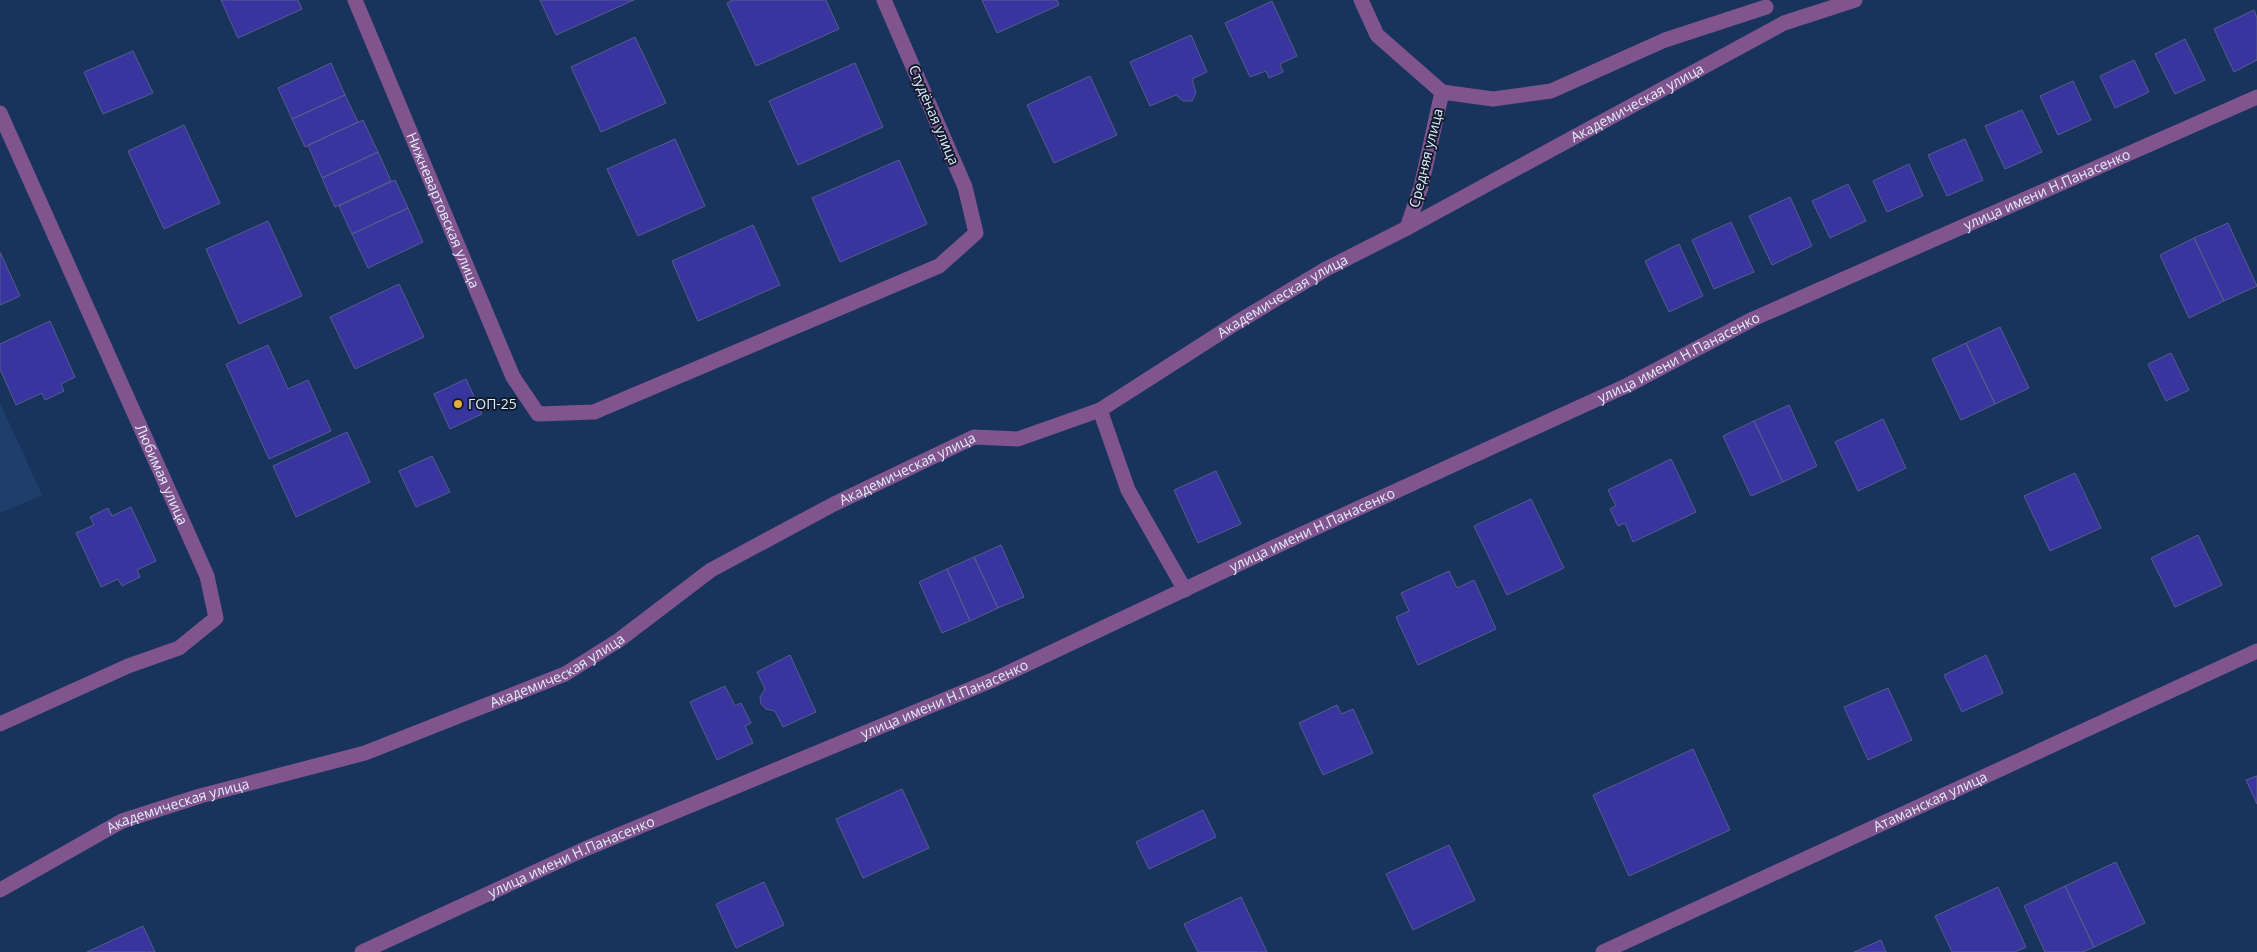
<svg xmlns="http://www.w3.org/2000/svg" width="2257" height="952" viewBox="0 0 2257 952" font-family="'Open Sans',sans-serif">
	<rect width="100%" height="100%" fill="#19345c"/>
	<!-- built -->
	<path fill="#1e3e6c" d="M 0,403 L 42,495 L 0,513 Z"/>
	<!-- building -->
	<path fill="#39359e" stroke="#565c8c" d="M 221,0 L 298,0 L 302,9 L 238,38 Z
		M 540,0 L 634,0 L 556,35 Z
		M 733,0 L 826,0 L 839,29 L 756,66 L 727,3 Z
		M 982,0 L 1057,0 L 1059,5 L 997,33 Z
		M 1272,1 L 1297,56 L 1280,64 L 1283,72 L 1269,78 L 1266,71 L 1250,77 L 1225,23 Z
		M 2254,10 L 2257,18 L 2257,60 L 2234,72 L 2214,29 Z
		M 1191,35 L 1207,72 L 1192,79 L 1196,93 L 1192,101 L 1183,101 L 1176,95 L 1150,106 L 1130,62 Z
		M 635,37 L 666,103 L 601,132 L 571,67 Z
		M 2185,39 L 2205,80 L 2175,94 L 2155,54 Z
		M 133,51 L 153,93 L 103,114 L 84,72 Z
		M 2134,60 L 2149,92 L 2115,108 L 2100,76 Z
		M 331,63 L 345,95 L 292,119 L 278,88 Z
		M 855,63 L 883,127 L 798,165 L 769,101 Z
		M 1090,76 L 1117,135 L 1054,163 L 1027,105 Z
		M 2073,81 L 2091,120 L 2058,135 L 2040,96 Z
		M 345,95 L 358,122 L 305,147 L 292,119 Z
		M 2022,110 L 2042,152 L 2005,169 L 1985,126 Z
		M 363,120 L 378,152 L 322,178 L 308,145 Z
		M 184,125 L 220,203 L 164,229 L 128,151 Z
		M 675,139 L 705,206 L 638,236 L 607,169 Z
		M 1965,139 L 1983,180 L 1947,196 L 1928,155 Z
		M 378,152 L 391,181 L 335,207 L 322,178 Z
		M 899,160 L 927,224 L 840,262 L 812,198 Z
		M 1909,164 L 1923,196 L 1887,212 L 1873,181 Z
		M 395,180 L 408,208 L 352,234 L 339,206 Z
		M 1848,184 L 1866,221 L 1830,238 L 1812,201 Z
		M 1790,197 L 1812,246 L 1772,265 L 1749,216 Z
		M 408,208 L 423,242 L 368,268 L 352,234 Z
		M 268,221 L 302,296 L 239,324 L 206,249 Z
		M 1731,222 L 1754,272 L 1714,289 L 1692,240 Z
		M 2228,223 L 2257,286 L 2224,301 L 2194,238 Z
		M 753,225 L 780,285 L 698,321 L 672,261 Z
		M 2194,238 L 2224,301 L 2189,318 L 2160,255 Z
		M 1679,244 L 1703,296 L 1669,312 L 1645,261 Z
		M 0,252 L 20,296 L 0,305 Z
		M 399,284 L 424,337 L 355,369 L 330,317 Z
		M 50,321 L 75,377 L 61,384 L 64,391 L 45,400 L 42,393 L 16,405 L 0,369 L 0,344 Z
		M 2000,327 L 2029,388 L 1995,404 L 1966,343 Z
		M 1966,343 L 1995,404 L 1961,420 L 1932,359 Z
		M 268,345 L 288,389 L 308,380 L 331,431 L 269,459 L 226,364 Z
		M 2171,353 L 2189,390 L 2166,401 L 2148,364 Z
		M 466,379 L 482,414 L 450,429 L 434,394 Z
		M 1789,405 L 1817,466 L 1783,482 L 1754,421 Z
		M 1883,419 L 1906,468 L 1858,491 L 1835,442 Z
		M 1754,421 L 1783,482 L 1751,496 L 1723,436 Z
		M 347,432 L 370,482 L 296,517 L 273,466 Z
		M 432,456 L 450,492 L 416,507 L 399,471 Z
		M 1671,459 L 1696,512 L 1633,542 L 1625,523 L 1618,526 L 1610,509 L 1616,506 L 1608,490 Z
		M 1216,471 L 1241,524 L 1198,543 L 1174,490 Z
		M 2075,473 L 2101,528 L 2050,551 L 2024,496 Z
		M 1531,499 L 1564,568 L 1507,595 L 1474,526 Z
		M 131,507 L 156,561 L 137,570 L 140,577 L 122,586 L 118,579 L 101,587 L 76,533 L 94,525 L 90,517 L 108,508 L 112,516 Z
		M 2198,535 L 2222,585 L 2175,607 L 2151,558 Z
		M 1001,545 L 1024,597 L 998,608 L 974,557 Z
		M 974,557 L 998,608 L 970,621 L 947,569 Z
		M 947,569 L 970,621 L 942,633 L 919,582 Z
		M 1449,571 L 1457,588 L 1474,580 L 1496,629 L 1418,665 L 1396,617 L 1409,611 L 1401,593 Z
		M 790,655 L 816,712 L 783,727 L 775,711 L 766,709 L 761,704 L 760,697 L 765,689 L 757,672 Z
		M 1986,655 L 2003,693 L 1962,712 L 1944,675 Z
		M 725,686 L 735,706 L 741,703 L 751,723 L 745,726 L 753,743 L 717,760 L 690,702 Z
		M 1888,688 L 1912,740 L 1868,760 L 1844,707 Z
		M 1337,705 L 1341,714 L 1353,709 L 1373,753 L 1323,775 L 1299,723 Z
		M 1693,749 L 1730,830 L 1629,876 L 1593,795 Z
		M 2257,776 L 2257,804 L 2246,780 Z
		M 902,789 L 929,848 L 863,878 L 836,819 Z
		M 1203,810 L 1216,837 L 1149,869 L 1136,842 Z
		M 1449,845 L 1475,900 L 1413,930 L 1386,874 Z
		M 2116,862 L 2145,923 L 2094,947 L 2065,886 Z
		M 764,882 L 784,925 L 736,948 L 716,904 Z
		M 2065,886 L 2094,947 L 2083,952 L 2045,952 L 2024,906 Z
		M 1998,887 L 2026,947 L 2015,952 L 1952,952 L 1935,916 Z
		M 1241,897 L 1267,952 L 1198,952 L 1184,924 Z
		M 143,926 L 155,952 L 87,952 Z
		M 1881,940 L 1886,952 L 1854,952 Z"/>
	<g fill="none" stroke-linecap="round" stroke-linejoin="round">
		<!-- minor -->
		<g stroke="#80558e" stroke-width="15">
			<path id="s1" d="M 355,0 L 513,377 L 538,414 L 594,412 L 939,266 L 976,233 L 965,187 L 884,0"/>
			<path d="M 1361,0 L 1377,35 L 1442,92 L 1421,187 L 1407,228"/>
			<path d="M 1442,92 L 1493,99 L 1551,91 L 1665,40 L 1766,7"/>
			<path id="s2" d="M 0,113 L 207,576 L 216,618 L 179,648 L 128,666 L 0,724"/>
			<path d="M 1100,410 L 1128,490 L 1185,590"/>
			<path id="s3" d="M 0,890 L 122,821 L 200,796 L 365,753 L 565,674 L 619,640 L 711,570 L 834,504 L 974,437 L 1018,439 L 1100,410 L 1236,323 L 1326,269 L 1407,228 L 1784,23 L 1855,0"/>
			<path id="s4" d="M 362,952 L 585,849 L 995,679 L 1302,534 L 1628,385 L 1753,319 L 2257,97"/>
			<path id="s5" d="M 1603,952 L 2257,651"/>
		</g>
	</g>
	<!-- markers -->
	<circle fill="#eaaa38" stroke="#101c2e" stroke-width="2" cx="458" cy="404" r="5"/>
	<g text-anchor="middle" stroke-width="4" stroke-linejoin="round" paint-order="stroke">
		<!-- street labels -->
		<g font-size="14" fill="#e2ecfb" stroke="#101c2e">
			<text dy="5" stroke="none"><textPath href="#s3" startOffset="1832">Академическая улица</textPath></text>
			<text transform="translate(934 115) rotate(67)" y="5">Студёная улица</text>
			<text transform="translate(1426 158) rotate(-76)" y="5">Средняя улица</text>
			<text dy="5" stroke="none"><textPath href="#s4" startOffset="1850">улица имени Н.Панасенко</textPath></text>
			<text dy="5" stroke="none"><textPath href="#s1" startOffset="228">Нижневартовская улица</textPath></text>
			<text dy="5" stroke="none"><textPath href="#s3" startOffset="1428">Академическая улица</textPath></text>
			<text dy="5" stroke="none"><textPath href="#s4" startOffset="1445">улица имени Н.Панасенко</textPath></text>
			<text dy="5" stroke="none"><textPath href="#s3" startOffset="1008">Академическая улица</textPath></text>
			<text dy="5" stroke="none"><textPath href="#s2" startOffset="396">Любимая улица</textPath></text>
			<text dy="5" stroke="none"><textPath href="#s4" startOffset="1040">улица имени Н.Панасенко</textPath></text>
			<text dy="5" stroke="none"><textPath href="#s3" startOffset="602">Академическая улица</textPath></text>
			<text dy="5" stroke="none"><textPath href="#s4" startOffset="635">улица имени Н.Панасенко</textPath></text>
			<text dy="5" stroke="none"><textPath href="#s5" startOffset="360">Атаманская улица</textPath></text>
			<text dy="5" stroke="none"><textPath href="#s3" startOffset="198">Академическая улица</textPath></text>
			<text dy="5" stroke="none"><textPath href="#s4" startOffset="230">улица имени Н.Панасенко</textPath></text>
		</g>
		<!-- poi labels -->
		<g font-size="14" fill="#e2ecfb" stroke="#101c2e" text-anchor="start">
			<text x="468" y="409">ГОП-25</text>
		</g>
	</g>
</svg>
